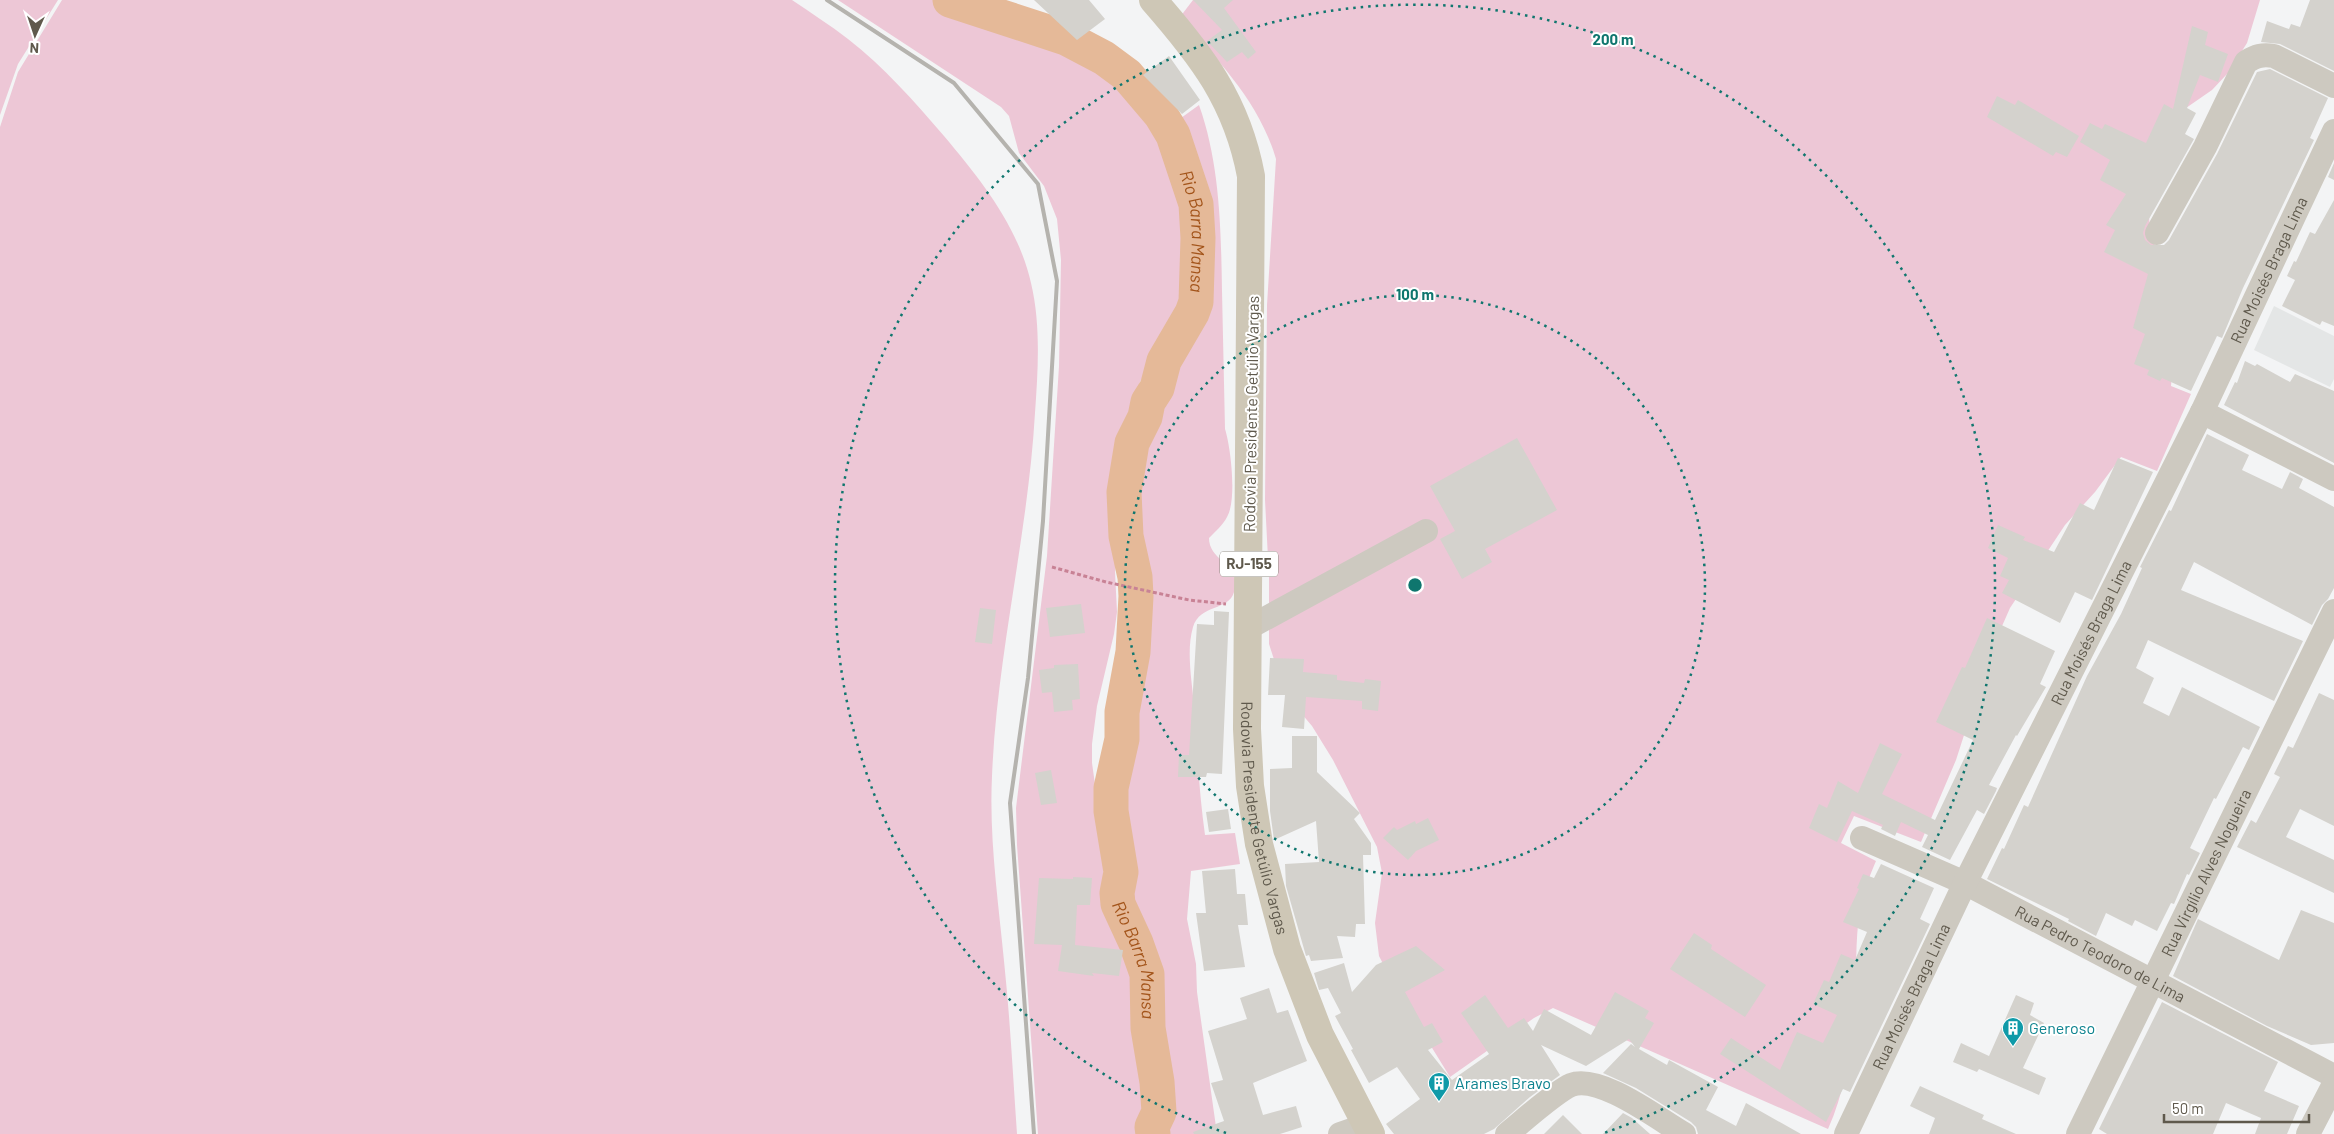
<svg xmlns="http://www.w3.org/2000/svg" width="2334" height="1134" viewBox="0 0 2334 1134" font-family="Barlow,sans-serif">
	<rect width="100%" height="100%" fill="#f3f4f5"/>
	<!-- education -->
	<path fill="#e4e6e6" d="M 2274,306 L 2334,336 L 2334,379 L 2330,387 L 2254,350 Z"/>
	<!-- green -->
	<path fill="#edc7d6" d="M 0,0 L 58,0 L 18,64 L 0,115 Z
		M 62,0 L 792,0 C 811,13 830,25 848,39 C 884,67 914,101 944,136 C 981,180 1018,226 1031,283 C 1041,325 1038,370 1035,413 C 1028,535 997,653 992,776 C 989,838 998,899 1004,961 C 1010,1018 1013,1076 1017,1134 L 0,1134 L 0,127 L 18,72 Z
		M 838,0 L 941,0 L 1103,73 L 1138,99 L 1152,122 L 1164,148 L 1182,205 L 1190,258 L 1190,280 L 1186,295 L 1177,317 L 1140,382 L 1116,451 L 1113,487 L 1116,506 L 1118,542 L 1115,572 L 1117,612 L 1114,634 L 1097,706 L 1092,744 L 1092,763 L 1102,834 L 1105,903 L 1118,930 L 1131,947 L 1137,961 L 1137,1019 L 1147,1057 L 1153,1101 L 1145,1134 L 1038,1134 L 1017,845 L 1016,808 L 1047,556 L 1059,366 L 1061,260 L 1057,219 L 1044,186 L 1019,153 L 1009,116 L 1001,107 Z
		M 1193,0 L 2260,0 L 2247,43 L 2228,73 L 2212,90 L 2173,117 L 2148,200 L 2150,232 L 2177,309 L 2171,386 L 2191,394 L 2157,471 L 2121,457 L 2095,492 L 2065,525 L 2010,608 L 1991,651 L 1956,760 L 1921,842 L 1854,816 L 1841,843 L 1876,861 C 1871,873 1865,887 1862,900 C 1855,930 1857,961 1855,991 C 1852,1037 1847,1088 1828,1129 L 1553,1008 L 1534,1018 L 1450,1077 L 1397,991 L 1379,956 L 1375,923 L 1382,873 L 1377,847 L 1333,760 L 1312,726 L 1290,700 L 1278,672 L 1269,644 L 1269,578 L 1265,500 L 1267,305 L 1276,159 C 1259,101 1218,61 1180,17 Z
		M 1144,80 L 1181,118 L 1199,105 C 1220,164 1221,229 1222,291 C 1223,337 1224,383 1225,429 C 1231,448 1237,500 1227,517 C 1223,525 1215,532 1209,538 C 1209,562 1241,562 1234,592 C 1229,611 1200,604 1193,627 C 1186,651 1192,681 1194,706 C 1197,749 1199,792 1205,835 L 1235,833 L 1240,864 L 1191,871 L 1187,919 L 1196,964 L 1197,992 L 1217,1134 L 1167,1134 L 1147,949 L 1126,907 L 1132,868 L 1127,800 L 1128,766 L 1148,599 C 1147,572 1141,545 1138,517 C 1137,504 1132,494 1135,480 C 1144,431 1170,386 1190,340 C 1196,325 1203,309 1207,294 C 1217,249 1206,183 1186,142 C 1175,120 1159,100 1144,80 Z"/>
	<g fill="none" stroke-linecap="round" stroke-linejoin="round">
		<!-- stream -->
		<path stroke="#e5b998" stroke-width="5.5" d="M 974,9 L 974,0"/>
		<!-- river -->
		<path stroke="#e5b998" stroke-width="35" id="s1" d="M 950,0 L 1066,38 L 1104,58 L 1127,75 L 1161,115 L 1173,135 L 1196,204 L 1198,238 L 1196,302 L 1192,313 L 1164,361 L 1157,388 L 1148,402 L 1145,417 L 1132,443 L 1124,492 L 1126,536 L 1135,577 L 1136,596 L 1133,652 L 1122,712 L 1122,739 L 1111,788 L 1111,811 L 1121,872 L 1117,893 L 1118,904 L 1136,943 L 1147,974 L 1148,1028 L 1157,1082 L 1159,1112 L 1152,1127 L 1153,1134"/>
	</g>
	<!-- building -->
	<path fill="#d4d2cd" d="M 1034,0 L 1089,0 L 1105,19 L 1077,40 Z
		M 1193,0 L 1233,0 L 1224,8 L 1256,52 L 1248,59 L 1242,52 L 1227,62 L 1207,41 L 1222,30 Z
		M 2310,0 L 2334,0 L 2334,71 L 2280,44 L 2261,42 L 2267,21 L 2289,29 L 2291,24 L 2300,27 Z
		M 2192,26 L 2208,32 L 2205,45 L 2228,54 L 2218,82 L 2200,75 L 2187,108 L 2196,113 L 2185,134 L 2194,139 L 2145,226 L 2143,233 L 2145,240 L 2151,245 L 2164,245 L 2169,240 L 2217,154 L 2257,72 L 2270,69 L 2328,98 L 2310,138 L 2314,140 L 2243,288 L 2222,338 L 2217,336 L 2191,391 L 2162,378 L 2160,381 L 2147,375 L 2149,370 L 2134,364 L 2145,334 L 2133,328 L 2148,274 L 2104,252 L 2115,230 L 2106,225 L 2126,194 L 2100,180 L 2110,160 L 2080,142 L 2090,123 L 2102,129 L 2105,124 L 2146,143 L 2164,104 L 2173,109 Z
		M 1169,56 L 1200,100 L 1182,114 L 1143,75 Z
		M 1997,96 L 2015,105 L 2018,100 L 2079,136 L 2067,157 L 2056,152 L 2053,156 L 1987,117 Z
		M 2334,163 L 2334,180 L 2328,177 Z
		M 2334,200 L 2334,326 L 2322,321 L 2320,325 L 2282,306 L 2295,280 L 2287,276 L 2294,261 L 2296,262 L 2310,232 L 2315,234 Z
		M 2245,361 L 2255,366 L 2257,364 L 2290,382 L 2295,374 L 2334,391 L 2334,463 L 2224,405 L 2235,382 L 2237,383 Z
		M 2207,434 L 2249,455 L 2242,470 L 2282,489 L 2290,472 L 2303,479 L 2299,488 L 2334,507 L 2334,588 L 2328,599 L 2322,605 L 2312,625 L 2194,562 L 2181,590 L 2303,641 L 2274,701 L 2148,640 L 2136,668 L 2154,678 L 2143,703 L 2169,716 L 2182,687 L 2260,727 L 2249,750 L 2243,747 L 2216,799 L 2214,798 L 2190,848 L 2200,853 L 2189,875 L 2187,874 L 2174,904 L 2171,903 L 2157,931 L 2135,920 L 2132,926 L 2106,913 L 2096,936 L 2068,921 L 2069,919 L 1987,879 L 2002,848 L 2004,849 L 2024,805 L 2028,807 L 2087,676 L 2121,614 L 2142,568 L 2140,567 L 2169,510 L 2171,511 Z
		M 1517,438 L 1557,510 L 1485,549 L 1492,562 L 1462,579 L 1440,539 L 1455,531 L 1430,486 Z
		M 2118,458 L 2153,472 L 2092,600 L 2075,592 L 2060,623 L 2002,593 L 2009,580 L 2000,576 L 2008,558 L 1988,548 L 1998,525 L 2025,537 L 2023,540 L 2054,552 L 2080,503 L 2094,510 Z
		M 1081,604 L 1085,633 L 1050,637 L 1046,608 Z
		M 980,608 L 996,610 L 992,644 L 975,642 Z
		M 1214,611 L 1229,612 L 1222,774 L 1207,773 L 1206,777 L 1178,777 L 1179,755 L 1189,755 L 1197,624 L 1214,625 Z
		M 1987,618 L 2055,651 L 2040,684 L 2046,687 L 2017,736 L 2016,735 L 1989,785 L 1997,788 L 1996,791 L 1984,814 L 1977,810 L 1950,860 L 1922,847 L 1928,835 L 1901,822 L 1895,836 L 1881,829 L 1883,825 L 1852,811 L 1837,842 L 1809,828 L 1819,804 L 1827,808 L 1838,781 L 1858,793 L 1880,743 L 1902,754 L 1882,794 L 1935,820 L 1973,740 L 1936,722 L 1962,667 L 1965,668 Z
		M 1270,658 L 1304,659 L 1303,672 L 1337,675 L 1337,680 L 1364,683 L 1365,679 L 1381,681 L 1378,711 L 1362,709 L 1362,701 L 1306,697 L 1304,729 L 1282,727 L 1285,695 L 1268,695 Z
		M 1078,664 L 1080,699 L 1072,700 L 1073,710 L 1054,712 L 1052,692 L 1042,693 L 1039,670 L 1054,668 L 1054,665 Z
		M 2319,693 L 2334,700 L 2334,826 L 2300,809 L 2286,837 L 2334,860 L 2334,893 L 2237,847 L 2251,820 L 2256,823 L 2280,777 L 2274,774 L 2288,746 L 2293,748 Z
		M 1292,736 L 1317,736 L 1317,772 L 1360,813 L 1354,819 L 1371,843 L 1371,855 L 1363,855 L 1365,924 L 1356,924 L 1355,937 L 1337,936 L 1343,958 L 1311,961 L 1309,955 L 1306,956 L 1286,886 L 1285,864 L 1319,862 L 1316,821 L 1274,840 L 1270,811 L 1270,769 L 1292,768 Z
		M 1051,770 L 1057,803 L 1041,805 L 1035,773 Z
		M 1228,809 L 1231,829 L 1209,832 L 1206,812 Z
		M 1428,818 L 1439,840 L 1416,851 L 1408,860 L 1383,838 L 1394,827 L 1397,830 L 1415,821 L 1416,824 Z
		M 1881,864 L 1934,888 L 1920,919 L 1930,924 L 1850,1092 L 1843,1089 L 1826,1122 L 1720,1054 L 1731,1038 L 1780,1070 L 1797,1032 L 1823,1043 L 1837,1015 L 1813,1004 L 1824,980 L 1829,982 L 1841,954 L 1855,960 L 1867,932 L 1843,922 L 1859,889 L 1857,888 L 1863,874 L 1874,878 Z
		M 1235,869 L 1237,894 L 1245,894 L 1248,925 L 1238,925 L 1245,967 L 1204,971 L 1196,913 L 1206,913 L 1202,871 Z
		M 1073,877 L 1092,878 L 1090,905 L 1077,905 L 1075,945 L 1123,950 L 1119,976 L 1092,973 L 1094,976 L 1058,971 L 1062,945 L 1034,944 L 1039,878 L 1073,879 Z
		M 2301,910 L 2334,923 L 2334,1043 L 2311,1045 L 2267,1026 L 2173,976 L 2198,919 L 2279,960 Z
		M 1694,933 L 1712,945 L 1711,949 L 1766,985 L 1745,1017 L 1670,969 Z
		M 1416,946 L 1445,970 L 1405,992 L 1424,1027 L 1432,1023 L 1443,1042 L 1428,1050 L 1452,1080 L 1489,1054 L 1461,1013 L 1485,995 L 1508,1028 L 1524,1018 L 1533,1031 L 1544,1009 L 1591,1035 L 1615,992 L 1649,1011 L 1645,1018 L 1654,1023 L 1639,1049 L 1667,1065 L 1669,1060 L 1718,1087 L 1706,1110 L 1736,1126 L 1746,1103 L 1801,1134 L 1698,1134 L 1696,1127 L 1691,1122 L 1636,1088 L 1603,1073 L 1631,1044 L 1635,1047 L 1629,1039 L 1586,1066 L 1541,1045 L 1560,1075 L 1530,1097 L 1494,1129 L 1484,1134 L 1394,1134 L 1386,1124 L 1420,1099 L 1397,1067 L 1369,1083 L 1351,1050 L 1353,1049 L 1335,1016 L 1341,1013 L 1328,988 L 1319,990 L 1314,973 L 1344,963 L 1352,992 L 1376,965 Z
		M 1269,988 L 1277,1013 L 1288,1010 L 1307,1061 L 1253,1083 L 1263,1115 L 1296,1106 L 1302,1127 L 1280,1134 L 1194,1134 L 1193,1132 L 1224,1121 L 1211,1083 L 1223,1080 L 1208,1031 L 1247,1019 L 1240,998 Z
		M 2016,995 L 2034,1003 L 2030,1015 L 2044,1023 L 2023,1068 L 2046,1078 L 2039,1095 L 1979,1069 L 1977,1072 L 1953,1062 L 1961,1043 L 1989,1056 Z
		M 2162,1002 L 2278,1062 L 2264,1091 L 2299,1106 L 2287,1134 L 2255,1134 L 2261,1118 L 2226,1103 L 2213,1134 L 2107,1134 L 2099,1129 Z
		M 1920,1086 L 1984,1115 L 1982,1119 L 2016,1134 L 1929,1134 L 1935,1118 L 1910,1106 Z
		M 1623,1113 L 1632,1118 L 1650,1134 L 1603,1134 Z
		M 1563,1115 L 1582,1134 L 1544,1134 Z"/>
	<g fill="none" stroke-linecap="round" stroke-linejoin="round">
		<!-- path -->
		<path stroke="#c88295" stroke-width="3" stroke-dasharray="4 2.5" stroke-linecap="butt" d="M 1052,567 L 1106,582 L 1189,600 L 1226,604"/>
		<!-- minor -->
		<g stroke="#cdc9c0" stroke-width="24">
			<path d="M 2157,233 L 2205,147 L 2246,62 C 2256,56 2262,54 2274,56 L 2334,86"/>
			<path d="M 2202,412 L 2334,479"/>
			<path d="M 1248,628 L 1426,531"/>
			<path id="s2" d="M 1862,838 L 1965,883 L 2334,1076"/>
			<path d="M 1340,1134 L 1366,1125"/>
			<path d="M 1507,1134 C 1522,1122 1555,1092 1571,1085 C 1600,1074 1658,1119 1684,1134"/>
			<path id="s3" d="M 1846,1134 L 1965,883 L 2202,412 L 2334,131"/>
			<path id="s4" d="M 2078,1134 L 2334,611"/>
			<path d="M 2308,1134 L 2334,1084"/>
		</g>
		<!-- major -->
		<path stroke="#cec7b6" stroke-width="28" id="s5" d="M 1153,0 C 1202,56 1237,101 1251,176 L 1247,729 L 1250,786 L 1259,844 L 1287,949 L 1320,1035 L 1371,1134"/>
		<!-- rail -->
		<path stroke="#b5b3ae" stroke-width="4" d="M 827,0 L 954,83 L 1038,184 L 1057,281 L 1043,521 L 1028,678 L 1010,803 L 1034,1134"/>
	</g>
	<!-- distance rings -->
	<g fill="none" stroke="#0f766e" stroke-width="2.5" stroke-dasharray="2.5 5">
		<circle cx="1415" cy="585" r="290"/>
		<path d="M1226 1133A580 580 0 1 1 1604 1133"/>
	</g>
	<!-- icons -->
	<defs>
		<g id="building-pin" transform="scale(1.125)"><path d="M0 17L-7.5 6A9.5 9.5 0 1 1 7.5 6Z" fill="#0f9aa8" stroke="#fff"/><path d="M-4-6H4V6H1V3H-1V6H-4ZM-2.5-4.3h1.7v1.8h-1.7ZM.8-4.3h1.7v1.8H.8ZM-2.5-1h1.7V.8h-1.7ZM.8-1h1.7V.8H.8Z" fill="#fff"/></g>
	</defs>
	<g fill-rule="evenodd">
		<use href="#building-pin" x="2013" y="1028"/>
		<use href="#building-pin" x="1439" y="1083"/>
	</g>
	<g text-anchor="middle" stroke-width="4" stroke-linejoin="round" paint-order="stroke">
		<!-- shield labels -->
		<rect fill="#fff" stroke="#8f8b82" stroke-width="1" x="1220" y="551.5" width="58" height="25" rx="4"/>
		<g font-size="15" font-weight="bold" fill="#5f594c">
			<text x="1249" y="569">RJ-155</text>
		</g>
		<!-- street labels -->
		<g font-size="16" fill="#5f594c" stroke="#fff">
			<text dy="6" stroke="none"><textPath href="#s3" startOffset="962">Rua Moisés Braga Lima</textPath></text>
			<text transform="translate(1251 414) rotate(-89)" y="6">Rodovia Presidente Getúlio Vargas</text>
			<text dy="6" stroke="none"><textPath href="#s3" startOffset="558">Rua Moisés Braga Lima</textPath></text>
			<text dy="6" stroke="none"><textPath href="#s5" startOffset="848">Rodovia Presidente Getúlio Vargas</textPath></text>
			<text dy="6" stroke="none"><textPath href="#s4" startOffset="291">Rua Virgílio Alves Nogueira</textPath></text>
			<text dy="6" stroke="none"><textPath href="#s2" startOffset="265">Rua Pedro Teodoro de Lima</textPath></text>
			<text dy="6" stroke="none"><textPath href="#s3" startOffset="152">Rua Moisés Braga Lima</textPath></text>
		</g>
		<!-- culture labels -->
		<g font-size="16" fill="#0d838f" stroke="#fff" text-anchor="start">
			<text x="2029" y="1034">Generoso</text>
			<text x="1455" y="1089">Arames Bravo</text>
		</g>
		<!-- water labels -->
		<g font-size="18" font-style="italic" fill="#a3541a" stroke="#fff">
			<text dy="6" stroke="none"><textPath href="#s1" startOffset="369">Rio Barra Mansa</textPath></text>
			<text dy="6" stroke="none"><textPath href="#s1" startOffset="1122">Rio Barra Mansa</textPath></text>
		</g>
	</g>
	<circle cx="1415" cy="585" r="8" fill="#0f766e" stroke="#fff" stroke-width="2.5"/>
	<g font-size="15" text-anchor="middle" font-weight="bold" fill="#0f766e" stroke="#fff" stroke-width="4" stroke-linejoin="round" paint-order="stroke">
		<text x="1613" y="45">200 m</text>
		<text x="1415" y="300">100 m</text>
	</g>
	<!-- north arrow -->
	<g transform="translate(35 35) rotate(183)" stroke="#ffffff" stroke-width="4" paint-order="stroke">
	<path d="M0-4L9 19L0 12L-9 19Z" fill="#5f594c"/>
	<text y="-8" font-size="14" font-weight="bold" text-anchor="middle" fill="#5f594c">N</text>
	</g>
	<!-- scale -->
	<path d="M2164 1114v8h145v-8" fill="none" stroke="#5f594c" stroke-width="2.5"/>
	<text x="2172" y="1114" font-size="15" fill="#5f594c" stroke="#ffffff" stroke-width="4" paint-order="stroke">50 m</text>
</svg>
